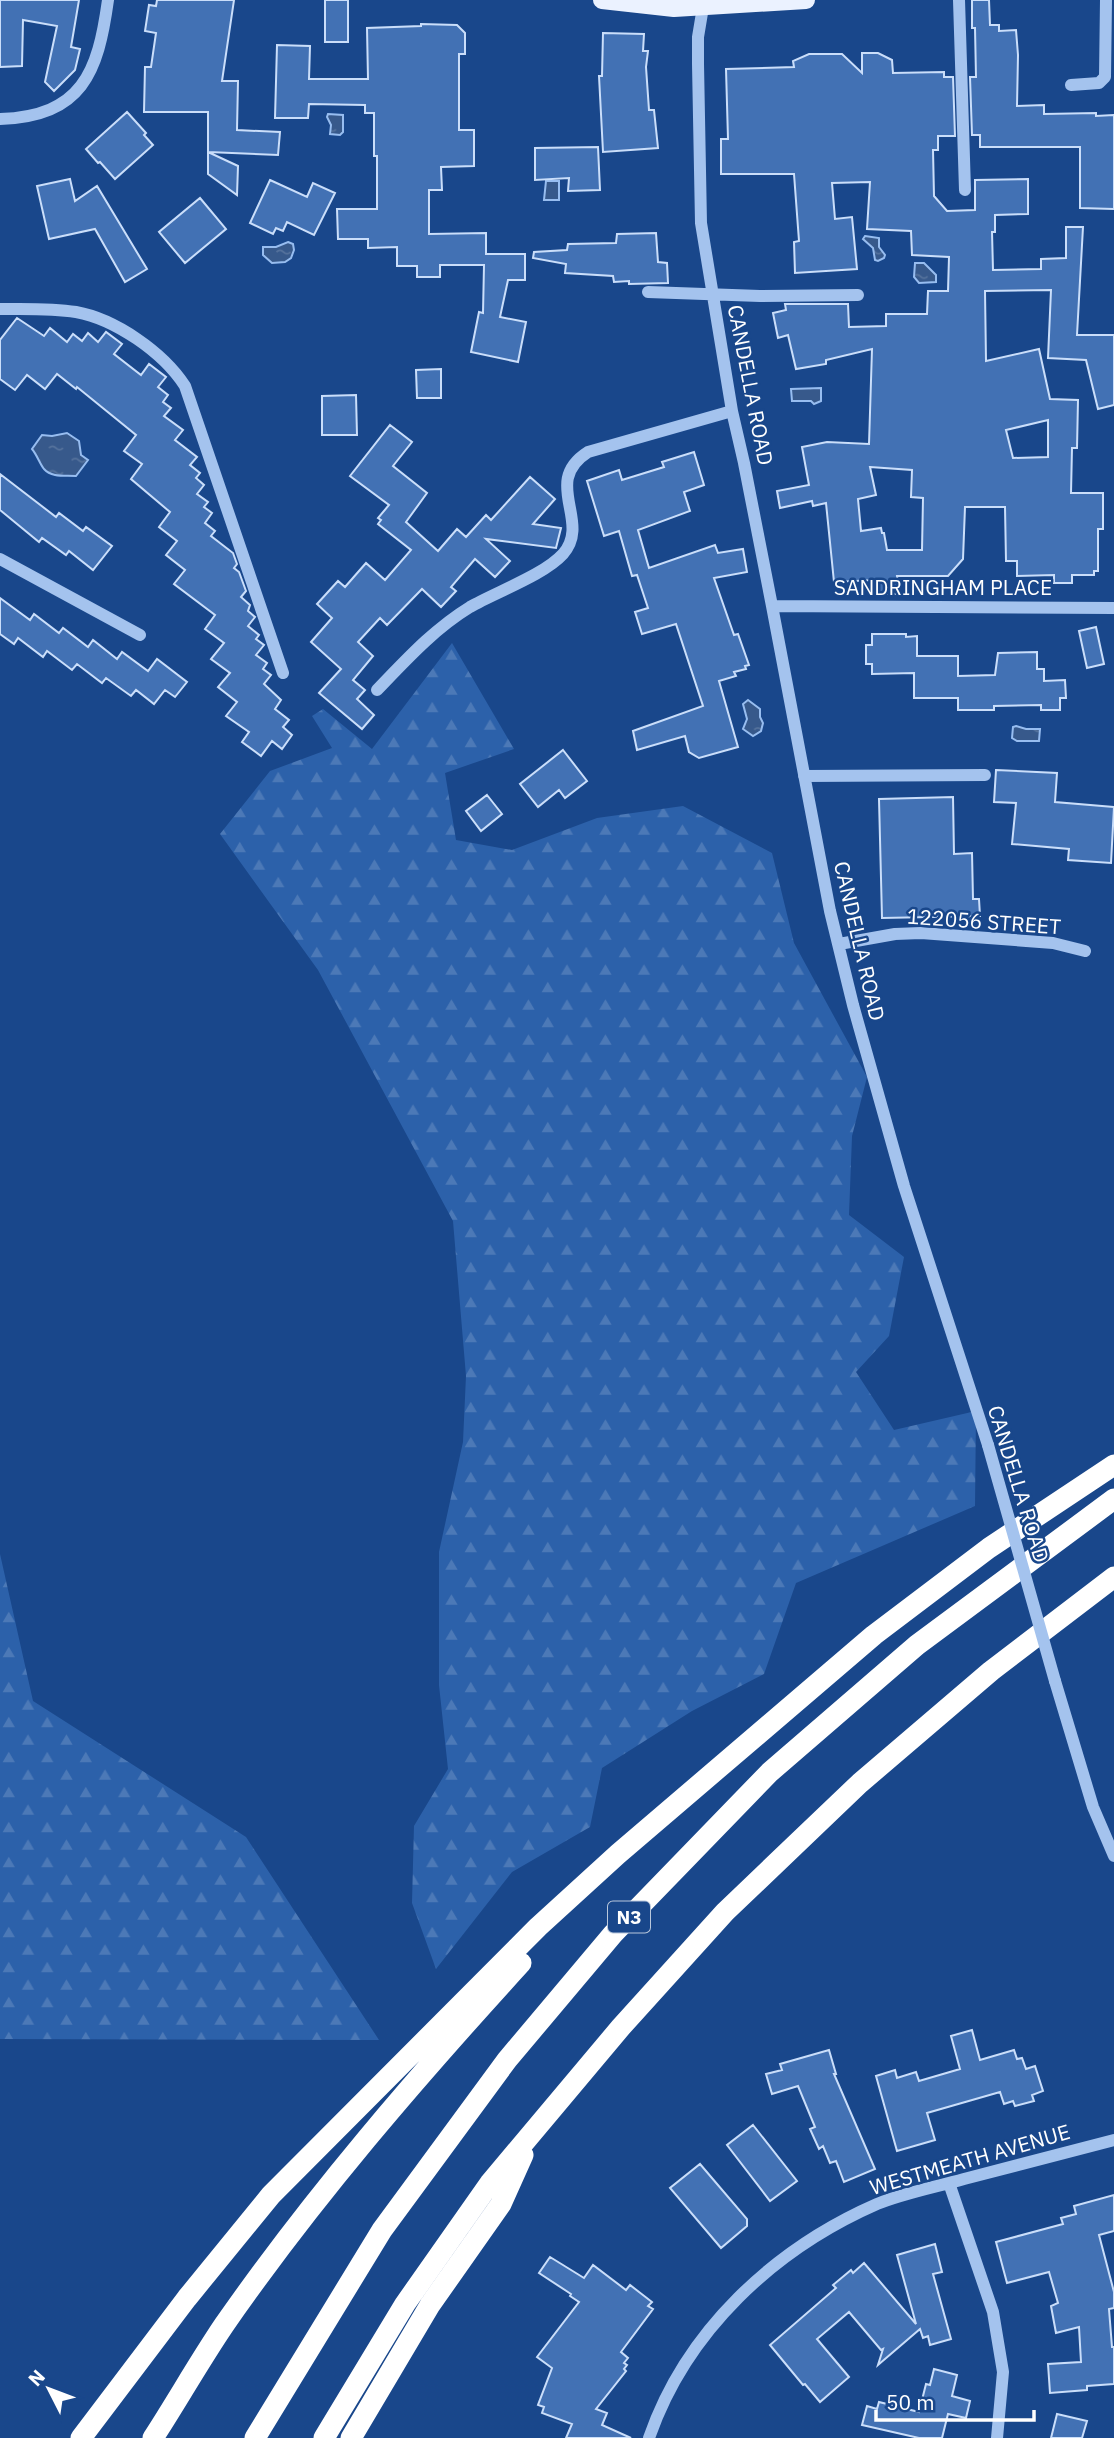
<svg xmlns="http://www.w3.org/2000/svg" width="1114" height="2438" viewBox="0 0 1114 2438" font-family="'IBM Plex Sans',sans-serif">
	<defs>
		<pattern id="forest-firs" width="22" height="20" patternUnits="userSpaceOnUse" patternTransform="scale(1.75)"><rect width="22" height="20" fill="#2c61aa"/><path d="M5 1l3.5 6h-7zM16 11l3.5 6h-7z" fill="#4c79b7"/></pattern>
		<pattern id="water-ripples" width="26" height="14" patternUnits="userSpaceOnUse" patternTransform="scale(1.75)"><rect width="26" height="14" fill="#37598b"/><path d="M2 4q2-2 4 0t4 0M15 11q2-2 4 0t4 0" fill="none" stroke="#55729c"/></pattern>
	</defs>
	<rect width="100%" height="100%" fill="#19478b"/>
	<!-- forest -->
	<path fill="url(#forest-firs)" d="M 452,643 L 514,749 L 445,773 L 456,840 L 512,850 L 597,818 L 683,806 L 772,853 L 794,943 L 867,1077 L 852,1136 L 849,1215 L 904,1257 L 889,1336 L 856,1372 L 894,1430 L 976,1411 L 975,1506 L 796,1583 L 764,1674 L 692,1711 L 602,1768 L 590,1827 L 512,1872 L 436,1969 L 412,1903 L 414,1826 L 448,1769 L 439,1685 L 439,1552 L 463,1442 L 466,1376 L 453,1221 L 318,970 L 220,834 L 270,771 L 332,748 L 312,716 L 323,709 L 372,749 Z
		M 0,1554 L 33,1701 L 246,1837 L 379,2040 L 0,2039 Z"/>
	<!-- water -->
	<path fill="url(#water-ripples)" stroke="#97bdf0" stroke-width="2" d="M 328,114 L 343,115 L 343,132 L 340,135 L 330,134 L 331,125 L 327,117 Z
		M 546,181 L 559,181 L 559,200 L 544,200 Z
		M 865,236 L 879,238 L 879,247 L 885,255 L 884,258 L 878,261 L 875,260 L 873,248 L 863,239 Z
		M 288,242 L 293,244 L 294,250 L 291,258 L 285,262 L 272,263 L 263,255 L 263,247 L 276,247 Z
		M 915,263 L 924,263 L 936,275 L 936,282 L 919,283 L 914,277 Z
		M 821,388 L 821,401 L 814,404 L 811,401 L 792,401 L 791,389 Z
		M 67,433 L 79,441 L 81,455 L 88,460 L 76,476 C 66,475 52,478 44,469 C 40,464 37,455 32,449 L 42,435 L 52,436 Z
		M 748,700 L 760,709 L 760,717 L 763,723 L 761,731 L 753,736 L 743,729 L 747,719 L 743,704 Z
		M 1016,726 L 1026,729 L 1040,729 L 1039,741 L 1017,741 L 1012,738 L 1013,727 Z"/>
	<!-- building -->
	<path fill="#4271b4" stroke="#cadefa" stroke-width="2" fill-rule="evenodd" d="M 0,0 L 79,0 L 71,47 L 80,49 L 75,70 L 54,91 L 45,82 L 57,26 L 23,20 L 22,66 L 0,67 Z
		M 157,0 L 234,0 L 222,81 L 238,81 L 237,130 L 280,132 L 278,155 L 208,152 L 238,166 L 237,195 L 208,174 L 208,112 L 144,112 L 145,67 L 151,67 L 156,33 L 145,31 L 149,5 L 156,6 Z
		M 325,0 L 348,0 L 348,42 L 325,42 Z
		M 972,0 L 989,0 L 990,25 L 999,25 L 999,31 L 1016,30 L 1018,55 L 1017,106 L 1044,105 L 1044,114 L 1096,113 L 1096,116 L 1114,115 L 1114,209 L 1080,208 L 1080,147 L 980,147 L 980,135 L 972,135 L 970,77 L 976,77 L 975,28 L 972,28 Z
		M 421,24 L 457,25 L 465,33 L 465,54 L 459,54 L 459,130 L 474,130 L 474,166 L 441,167 L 442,190 L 429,190 L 429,234 L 486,233 L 486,254 L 525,254 L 525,280 L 508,280 L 500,317 L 526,322 L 518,362 L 471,352 L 479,312 L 483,313 L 484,265 L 440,265 L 440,277 L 417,277 L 417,266 L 397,266 L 397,247 L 368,248 L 368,239 L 338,239 L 337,209 L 377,209 L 377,156 L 374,156 L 374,113 L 365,113 L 365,105 L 309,104 L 308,118 L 275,118 L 277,45 L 310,46 L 309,79 L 368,79 L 367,28 L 421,26 Z
		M 603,33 L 644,34 L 643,51 L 648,51 L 646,67 L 649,110 L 654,110 L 658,148 L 603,152 L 599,76 L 602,76 Z
		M 862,53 L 878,53 L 892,60 L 893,73 L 944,72 L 944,77 L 953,77 L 955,136 L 938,136 L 938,150 L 933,150 L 934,196 L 947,211 L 975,210 L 975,180 L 1028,179 L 1028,214 L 995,215 L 995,232 L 992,232 L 993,270 L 1041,269 L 1041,259 L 1066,258 L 1066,227 L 1083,227 L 1077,335 L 1114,335 L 1114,405 L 1098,409 L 1086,360 L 1048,358 L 1051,290 L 985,291 L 986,361 L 1039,349 L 1050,399 L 1078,400 L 1077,448 L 1072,448 L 1071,493 L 1103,493 L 1103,529 L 1098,529 L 1098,571 L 1094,571 L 1094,575 L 1072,575 L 1072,583 L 1054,583 L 1054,575 L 1017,576 L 1017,561 L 1006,561 L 1005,507 L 965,507 L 963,559 L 948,576 L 897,576 L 899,594 L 875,593 L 874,580 L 834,582 L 826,503 L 813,506 L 812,501 L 780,508 L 777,491 L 809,485 L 802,447 L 827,442 L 869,444 L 872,349 L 826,360 L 826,364 L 796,369 L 788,335 L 778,338 L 773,313 L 786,310 L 785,304 L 848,304 L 849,327 L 886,326 L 886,314 L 927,314 L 928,291 L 948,291 L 949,257 L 912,255 L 911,231 L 867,229 L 870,182 L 832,183 L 835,219 L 852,217 L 857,269 L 795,273 L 794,242 L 799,241 L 794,174 L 721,174 L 721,139 L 728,139 L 726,69 L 794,67 L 793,61 L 809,54 L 842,54 L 862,73 ZM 1048,420 L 1048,457 L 1013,458 L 1006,430 ZM 870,467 L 912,470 L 911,497 L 923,498 L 922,550 L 887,550 L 884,533 L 882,533 L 881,528 L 861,531 L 858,499 L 876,495 Z
		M 127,112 L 146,133 L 144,135 L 153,145 L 115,179 L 100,162 L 98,163 L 86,149 Z
		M 598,147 L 600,190 L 568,191 L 569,178 L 535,180 L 535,148 Z
		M 70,179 L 75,201 L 97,186 L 147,269 L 125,282 L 95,229 L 49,239 L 37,186 Z
		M 270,180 L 307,197 L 313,183 L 335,193 L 314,235 L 287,222 L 283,231 L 276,228 L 273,234 L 250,223 Z
		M 200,198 L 226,229 L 185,263 L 159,232 Z
		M 656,233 L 658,262 L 667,263 L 668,283 L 629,284 L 629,281 L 614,282 L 613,276 L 565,273 L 566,264 L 533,258 L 534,252 L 567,250 L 568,244 L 616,243 L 617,234 Z
		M 17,318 L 44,336 L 50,328 L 67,342 L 73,334 L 82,341 L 88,333 L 98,342 L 106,332 L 122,344 L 114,354 L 141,375 L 149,364 L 166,377 L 158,387 L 168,395 L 163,402 L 171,408 L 164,416 L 183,430 L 175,440 L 197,457 L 190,465 L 200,473 L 196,478 L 204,485 L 197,494 L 208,502 L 204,507 L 212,513 L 205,523 L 215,531 L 211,536 L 233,553 L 237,564 L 234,568 L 239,572 L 246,591 L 241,597 L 250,605 L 248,611 L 255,617 L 248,626 L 259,635 L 256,639 L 264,645 L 256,655 L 267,663 L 263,669 L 271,675 L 264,684 L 281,700 L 275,709 L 289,720 L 283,727 L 292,735 L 282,749 L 272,741 L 261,756 L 242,742 L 249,732 L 226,716 L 237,702 L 218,687 L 230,673 L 211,659 L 224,643 L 205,629 L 215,615 L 174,584 L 185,570 L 166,555 L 177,541 L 159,527 L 170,512 L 131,479 L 142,464 L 124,451 L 136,435 L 77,387 L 76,389 L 57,374 L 45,389 L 27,375 L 15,390 L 0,379 L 0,340 Z
		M 441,369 L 441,398 L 417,398 L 416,370 Z
		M 356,395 L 357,435 L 322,435 L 322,396 Z
		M 390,425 L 412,442 L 393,466 L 427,493 L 406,522 L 438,551 L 457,529 L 466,537 L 486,515 L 491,520 L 530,477 L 555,499 L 533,524 L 561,528 L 556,548 L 486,539 L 510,561 L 495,577 L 475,559 L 451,587 L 456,591 L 441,607 L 422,589 L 387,625 L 380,618 L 358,642 L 373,656 L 353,680 L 365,690 L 357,699 L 374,715 L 362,729 L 319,693 L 341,669 L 311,642 L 332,618 L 317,604 L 338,581 L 345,587 L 366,563 L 385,580 L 411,550 L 378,524 L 381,520 L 378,518 L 389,505 L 350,476 Z
		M 694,452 L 704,485 L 684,492 L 690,511 L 638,530 L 649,568 L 715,545 L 718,553 L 743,549 L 747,572 L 714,578 L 734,635 L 738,634 L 749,665 L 745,666 L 746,669 L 734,672 L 736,676 L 719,681 L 738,747 L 699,758 L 689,752 L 685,736 L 637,750 L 633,731 L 703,706 L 676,624 L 642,634 L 635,612 L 648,608 L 637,575 L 632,576 L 619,531 L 604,536 L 587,481 L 619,470 L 622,480 L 664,467 L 662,462 Z
		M 0,474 L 56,517 L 59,513 L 83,531 L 86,527 L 112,546 L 93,570 L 69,551 L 66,555 L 42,538 L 39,542 L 0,510 Z
		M 0,598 L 30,620 L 34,614 L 59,633 L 63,628 L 88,647 L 93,640 L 117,659 L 122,652 L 148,671 L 157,659 L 187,682 L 175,697 L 165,690 L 154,704 L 136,690 L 131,696 L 106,678 L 102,683 L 77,664 L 72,670 L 47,651 L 43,657 L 18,638 L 14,644 L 0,634 Z
		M 1096,627 L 1104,664 L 1087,668 L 1079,631 Z
		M 872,634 L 906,634 L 906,637 L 917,636 L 917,656 L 958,656 L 958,676 L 995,675 L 998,653 L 1037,652 L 1037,669 L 1044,669 L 1044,681 L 1065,680 L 1066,698 L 1060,698 L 1060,710 L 1041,710 L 1041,705 L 994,706 L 994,710 L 958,710 L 958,698 L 914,698 L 914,673 L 872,674 L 872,664 L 866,664 L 866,645 L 872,645 Z
		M 563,750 L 587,781 L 565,798 L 559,790 L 538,807 L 520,784 Z
		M 996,770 L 1057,773 L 1055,802 L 1114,807 L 1111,863 L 1068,860 L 1069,849 L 1012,844 L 1016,803 L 994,802 Z
		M 487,795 L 502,814 L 481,831 L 466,811 Z
		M 953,797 L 954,854 L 972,853 L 973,899 L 979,899 L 980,916 L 882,918 L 879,799 Z
		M 972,2030 L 980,2060 L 1014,2050 L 1017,2059 L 1022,2058 L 1026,2069 L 1035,2066 L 1043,2091 L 1032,2095 L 1034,2101 L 1015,2106 L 1013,2101 L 1004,2104 L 1000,2092 L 927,2113 L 935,2140 L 897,2151 L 876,2076 L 895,2070 L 897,2078 L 916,2072 L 919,2081 L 960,2069 L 951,2036 Z
		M 829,2050 L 836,2074 L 834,2074 L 875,2169 L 844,2182 L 836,2161 L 830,2163 L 823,2146 L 819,2149 L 810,2129 L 815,2127 L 798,2086 L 772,2094 L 766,2074 L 782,2070 L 780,2064 Z
		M 753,2125 L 797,2181 L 770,2201 L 727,2145 Z
		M 700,2164 L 747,2219 L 747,2226 L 721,2248 L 670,2188 Z
		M 1114,2195 L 1114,2231 L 1099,2235 L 1114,2292 L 1114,2308 L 1109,2309 L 1112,2347 L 1114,2347 L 1114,2384 L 1087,2386 L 1087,2390 L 1050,2393 L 1048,2364 L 1081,2362 L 1079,2327 L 1056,2333 L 1051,2306 L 1058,2303 L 1049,2272 L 1007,2283 L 996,2242 L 1063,2224 L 1061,2218 L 1076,2214 L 1074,2206 Z
		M 935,2244 L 942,2272 L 933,2274 L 951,2339 L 930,2345 L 928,2336 L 923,2338 L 920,2329 L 878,2365 L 883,2349 L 881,2350 L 849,2312 L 817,2339 L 849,2377 L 820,2402 L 805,2384 L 803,2385 L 770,2345 L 836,2288 L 833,2285 L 851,2270 L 853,2273 L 864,2263 L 916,2324 L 897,2255 Z
		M 550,2257 L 584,2278 L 593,2265 L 626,2290 L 630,2285 L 652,2302 L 648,2306 L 653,2309 L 621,2352 L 628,2358 L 624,2363 L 627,2365 L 624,2369 L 626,2371 L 596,2409 L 607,2413 L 602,2425 L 631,2438 L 566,2438 L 572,2424 L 542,2413 L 544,2407 L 538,2405 L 552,2368 L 537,2357 L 579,2302 L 570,2296 L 571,2294 L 539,2273 Z
		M 934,2369 L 957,2375 L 952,2396 L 970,2401 L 966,2418 L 948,2414 L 942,2438 L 919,2438 L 862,2425 L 867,2406 L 877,2409 L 879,2402 L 919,2412 L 926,2384 L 930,2385 Z
		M 1057,2414 L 1087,2421 L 1082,2438 L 1051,2438 Z"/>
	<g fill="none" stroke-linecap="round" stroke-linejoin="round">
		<!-- minor -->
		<path stroke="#a4c3ee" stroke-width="12" d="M 959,0 L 965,190
			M 704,1 L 698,37 L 698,64 L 701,223 L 732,411 L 744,463 L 772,606 L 830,911 L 853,1005 L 904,1186 L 988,1445
			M 1071,85 L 1099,83 L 1105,77 L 1106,0
			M 0,119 C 82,116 98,73 108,0
			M 648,292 L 760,296 L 858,295
			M 0,309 C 25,309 51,308 76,312 C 115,319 163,352 185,386 L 283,673
			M 0,559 L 140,635
			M 772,606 L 1114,608
			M 377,690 C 406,660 434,629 470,607 C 496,592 544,575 563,554 C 592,521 541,482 588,452 L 732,411
			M 804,776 L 985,775
			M 839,944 L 895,934 L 921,933 L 1053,943 L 1085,951
			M 1055,1681 L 1093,1807 L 1114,1856
			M 949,2183 L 993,2312 L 1003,2372 L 997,2438
			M 649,2438 C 686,2331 774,2249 877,2204 C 904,2193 936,2187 964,2179 C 1014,2166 1064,2153 1114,2140"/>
		<!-- major -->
		<path stroke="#ebf2ff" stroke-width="18" d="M 602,0 L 674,8 L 806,0"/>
		<!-- highway -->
		<path stroke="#fff" stroke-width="21" d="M 81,2438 L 187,2298 L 271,2195 L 538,1927 L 618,1854 L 874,1635 L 989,1548 L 1114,1465
			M 153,2438 C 177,2401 199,2362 224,2325 C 313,2197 416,2078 521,1963
			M 255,2438 L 382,2230 L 507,2060 L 613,1934 L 770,1772 L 917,1645 L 1114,1499
			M 324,2438 L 405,2304 L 490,2183 L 621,2027 L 725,1912 L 860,1783 L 991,1671 L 1114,1577
			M 351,2438 L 430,2305 L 501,2204 L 523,2155"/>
		<!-- minor-bridge -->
		<path stroke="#a4c3ee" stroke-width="12" d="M 988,1445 L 1055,1681"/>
	</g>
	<g text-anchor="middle" stroke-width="5" stroke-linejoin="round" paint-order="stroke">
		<!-- shield labels -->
		<rect fill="#19478b" stroke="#bac8dc" stroke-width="2" x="608" y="1901.5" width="42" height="31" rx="5"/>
		<g font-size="19" font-weight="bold" fill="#fff">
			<text x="629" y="1924">N3</text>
		</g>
		<!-- street labels -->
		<g font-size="21" fill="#fff" stroke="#19478b">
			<text transform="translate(750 385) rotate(79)" y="7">CANDELLA ROAD</text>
			<text x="943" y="595">SANDRINGHAM PLACE</text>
			<text transform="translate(984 922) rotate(4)" y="7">122056 STREET</text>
			<text transform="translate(859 941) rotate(77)" y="7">CANDELLA ROAD</text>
			<text transform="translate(1018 1484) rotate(73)" y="7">CANDELLA ROAD</text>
			<text transform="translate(970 2160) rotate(-16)" y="7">WESTMEATH AVENUE</text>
		</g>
	</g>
	<!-- north arrow -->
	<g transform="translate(49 2389) rotate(312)" stroke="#19478b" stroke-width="5" paint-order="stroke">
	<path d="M0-5L12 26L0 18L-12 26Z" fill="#ffffff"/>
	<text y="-10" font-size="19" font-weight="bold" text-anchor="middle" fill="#ffffff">N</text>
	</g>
	<!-- scale -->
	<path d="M876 2410v10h158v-10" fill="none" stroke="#ffffff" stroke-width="3.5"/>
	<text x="886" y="2410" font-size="21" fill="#ffffff" stroke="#19478b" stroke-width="5" paint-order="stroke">50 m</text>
</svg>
